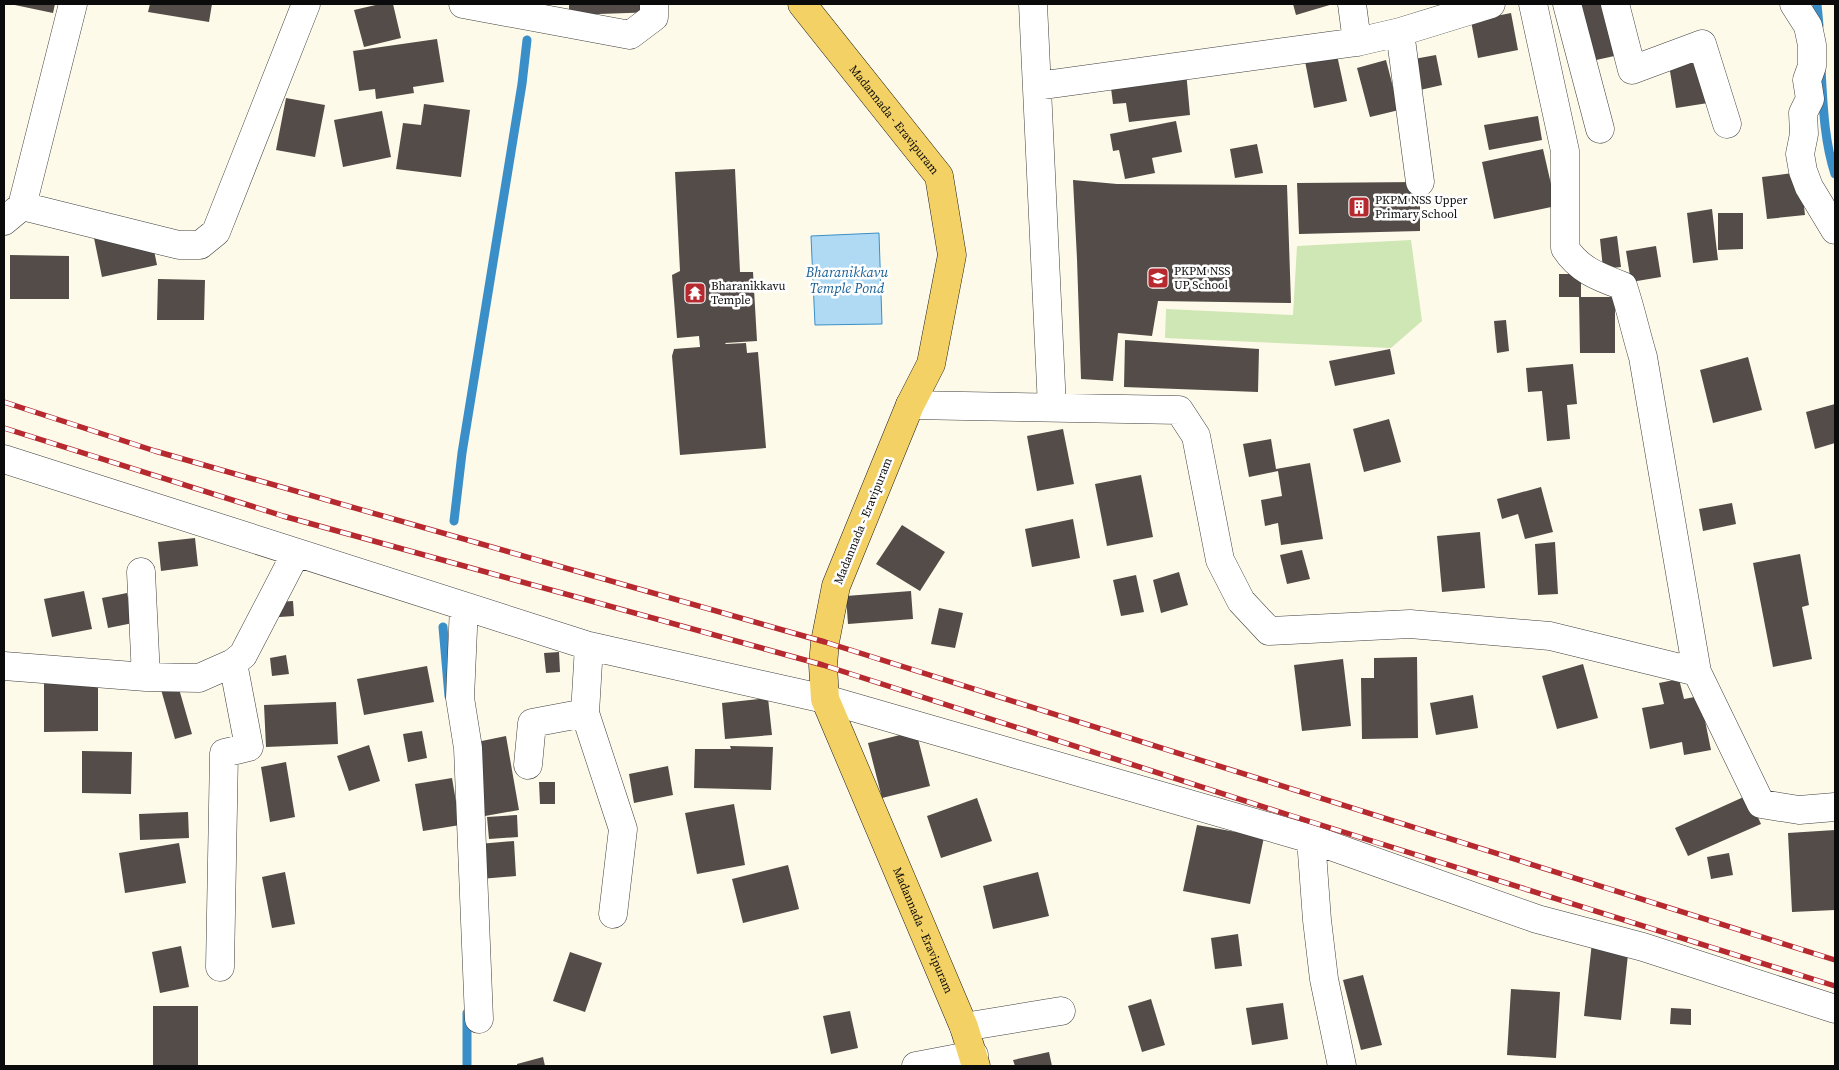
<svg xmlns="http://www.w3.org/2000/svg" width="1839" height="1070" viewBox="0 0 1839 1070" font-family="'Source Serif 4',serif">
	<rect width="100%" height="100%" fill="#fefae9"/>
	<!-- green -->
	<path fill="#cfe6b5" d="M 1411,240 L 1422,321 L 1391,348 L 1165,338 L 1166,309 L 1293,315 L 1297,246 Z"/>
	<!-- water -->
	<path fill="#b0daf3" stroke="#3a8fc8" d="M 879,233 L 882,324 L 815,325 L 811,236 Z"/>
	<g fill="none" stroke-linecap="round" stroke-linejoin="round">
		<!-- stream -->
		<path stroke="#3a8fc8" stroke-width="9" d="M 1817,4 L 1819,26
			M 1821,69 C 1823,103 1824,141 1835,174
			M 454,521 L 462,453 L 522,84 L 527,40
			M 443,627 L 449,696
			M 467,1013 L 467,1066"/>
	</g>
	<!-- building -->
	<path fill="#534c48" d="M 10,4 L 55,4 L 53,13 Z
		M 150,4 L 212,4 L 209,22 L 148,12 Z
		M 380,4 L 393,4 L 401,38 L 364,47 L 354,10 Z
		M 569,4 L 657,4 L 657,12 L 569,15 Z
		M 1293,4 L 1333,4 L 1296,15 Z
		M 1575,4 L 1617,4 L 1628,53 L 1587,62 Z
		M 1511,13 L 1518,50 L 1478,58 L 1471,21 Z
		M 437,39 L 444,82 L 413,87 L 414,93 L 376,99 L 375,89 L 359,91 L 353,51 Z
		M 1699,54 L 1708,103 L 1676,108 L 1668,59 Z
		M 1337,55 L 1347,101 L 1314,108 L 1305,61 Z
		M 1436,55 L 1442,85 L 1420,90 L 1414,59 Z
		M 1386,60 L 1399,110 L 1370,117 L 1357,68 Z
		M 1186,71 L 1190,115 L 1129,122 L 1126,103 L 1113,104 L 1110,80 Z
		M 286,98 L 325,105 L 315,157 L 276,150 Z
		M 424,104 L 470,110 L 461,177 L 396,169 L 403,123 L 421,125 Z
		M 382,111 L 391,157 L 343,167 L 334,120 Z
		M 1538,116 L 1542,140 L 1489,150 L 1484,125 Z
		M 1176,121 L 1182,152 L 1152,158 L 1155,173 L 1125,179 L 1119,150 L 1113,151 L 1110,134 Z
		M 1257,144 L 1263,173 L 1235,178 L 1230,149 Z
		M 1543,149 L 1556,206 L 1494,219 L 1482,162 Z
		M 735,169 L 740,272 L 753,272 L 757,341 L 725,343 L 726,344 L 746,343 L 747,353 L 758,352 L 766,448 L 680,455 L 672,356 L 674,349 L 700,347 L 699,336 L 677,338 L 672,275 L 680,271 L 675,172 Z
		M 1800,172 L 1805,215 L 1767,219 L 1762,177 Z
		M 1073,180 L 1117,184 L 1287,185 L 1291,303 L 1158,301 L 1152,336 L 1118,333 L 1113,381 L 1081,379 L 1077,259 Z
		M 1420,182 L 1420,231 L 1299,234 L 1297,183 Z
		M 1712,209 L 1718,260 L 1693,263 L 1687,213 Z
		M 1718,213 L 1743,213 L 1743,249 L 1718,250 Z
		M 149,226 L 157,265 L 102,277 L 94,238 Z
		M 1617,236 L 1621,267 L 1603,269 L 1600,239 Z
		M 1656,246 L 1661,277 L 1631,282 L 1626,251 Z
		M 10,255 L 69,256 L 69,299 L 10,299 Z
		M 1559,274 L 1581,274 L 1581,297 L 1559,297 Z
		M 158,279 L 205,280 L 204,320 L 157,320 Z
		M 1579,297 L 1615,297 L 1615,353 L 1580,353 Z
		M 1506,320 L 1509,351 L 1497,353 L 1494,321 Z
		M 1125,340 L 1259,349 L 1258,392 L 1124,387 Z
		M 1390,349 L 1395,374 L 1335,386 L 1329,361 Z
		M 1748,357 L 1762,410 L 1713,423 L 1700,370 Z
		M 1573,364 L 1577,404 L 1567,405 L 1570,439 L 1547,441 L 1542,391 L 1528,392 L 1526,368 Z
		M 1835,404 L 1835,443 L 1815,449 L 1806,412 Z
		M 1389,419 L 1401,462 L 1364,472 L 1353,429 Z
		M 1063,429 L 1074,484 L 1037,491 L 1027,436 Z
		M 1271,439 L 1276,469 L 1310,463 L 1323,539 L 1281,545 L 1278,523 L 1265,526 L 1261,500 L 1282,496 L 1278,471 L 1249,477 L 1243,444 Z
		M 1141,475 L 1153,537 L 1107,546 L 1095,484 Z
		M 1541,487 L 1553,532 L 1525,539 L 1518,514 L 1502,519 L 1497,499 Z
		M 1732,503 L 1736,524 L 1703,531 L 1699,509 Z
		M 1073,519 L 1080,558 L 1032,567 L 1025,529 Z
		M 902,525 L 945,552 L 920,591 L 876,564 Z
		M 1480,532 L 1485,588 L 1442,592 L 1437,536 Z
		M 195,538 L 198,566 L 161,571 L 158,542 Z
		M 1555,542 L 1558,594 L 1538,595 L 1535,544 Z
		M 1302,550 L 1310,579 L 1287,584 L 1280,555 Z
		M 1800,554 L 1809,605 L 1802,607 L 1812,659 L 1773,667 L 1753,563 Z
		M 1179,572 L 1188,605 L 1161,613 L 1153,580 Z
		M 1136,575 L 1144,612 L 1121,616 L 1113,580 Z
		M 84,591 L 92,629 L 52,637 L 44,599 Z
		M 911,591 L 913,619 L 848,624 L 846,596 Z
		M 127,593 L 133,623 L 108,628 L 102,598 Z
		M 293,601 L 294,616 L 265,618 L 264,603 Z
		M 939,608 L 963,613 L 955,648 L 931,644 Z
		M 559,652 L 560,672 L 546,673 L 544,653 Z
		M 286,655 L 289,674 L 272,676 L 270,658 Z
		M 1417,657 L 1418,738 L 1362,739 L 1361,678 L 1374,678 L 1374,658 Z
		M 1343,659 L 1351,726 L 1302,731 L 1294,665 Z
		M 1583,664 L 1598,718 L 1557,729 L 1542,676 Z
		M 427,666 L 434,702 L 364,715 L 357,679 Z
		M 1679,679 L 1684,699 L 1700,696 L 1711,750 L 1684,755 L 1682,742 L 1650,749 L 1642,708 L 1664,704 L 1659,683 Z
		M 44,682 L 98,682 L 98,731 L 44,732 Z
		M 177,682 L 192,734 L 175,739 L 160,686 Z
		M 1473,695 L 1478,728 L 1436,735 L 1430,703 Z
		M 768,698 L 772,735 L 725,739 L 722,703 Z
		M 336,702 L 338,744 L 266,747 L 264,705 Z
		M 422,731 L 427,758 L 408,762 L 403,734 Z
		M 916,731 L 930,786 L 882,798 L 868,743 Z
		M 506,736 L 519,810 L 485,816 L 472,743 Z
		M 369,745 L 380,781 L 349,791 L 337,756 Z
		M 730,746 L 773,747 L 771,790 L 694,788 L 695,749 L 731,749 Z
		M 82,751 L 132,752 L 131,794 L 82,793 Z
		M 286,762 L 295,817 L 270,822 L 261,767 Z
		M 668,766 L 673,795 L 634,803 L 629,774 Z
		M 452,778 L 460,825 L 423,831 L 415,784 Z
		M 539,782 L 555,782 L 555,804 L 540,804 Z
		M 1748,795 L 1761,824 L 1688,856 L 1675,828 Z
		M 977,798 L 992,841 L 941,858 L 927,816 Z
		M 734,804 L 745,865 L 697,874 L 685,813 Z
		M 188,812 L 189,838 L 140,840 L 139,814 Z
		M 517,815 L 518,837 L 489,839 L 487,817 Z
		M 1197,825 L 1264,837 L 1250,904 L 1183,891 Z
		M 1835,830 L 1835,910 L 1792,912 L 1788,833 Z
		M 514,841 L 516,876 L 480,879 L 479,844 Z
		M 179,843 L 186,883 L 125,893 L 119,853 Z
		M 1729,853 L 1733,875 L 1711,879 L 1707,857 Z
		M 788,865 L 799,909 L 743,923 L 732,879 Z
		M 285,872 L 295,924 L 272,928 L 262,877 Z
		M 1038,872 L 1049,916 L 993,929 L 983,886 Z
		M 1238,934 L 1242,966 L 1215,969 L 1211,938 Z
		M 1592,942 L 1629,945 L 1621,1020 L 1584,1016 Z
		M 181,946 L 189,987 L 160,993 L 152,952 Z
		M 570,952 L 602,963 L 585,1012 L 553,1001 Z
		M 1363,975 L 1382,1045 L 1361,1050 L 1343,980 Z
		M 1511,989 L 1560,992 L 1556,1058 L 1507,1055 Z
		M 1151,999 L 1165,1045 L 1142,1052 L 1128,1006 Z
		M 1283,1003 L 1288,1039 L 1252,1045 L 1246,1008 Z
		M 153,1006 L 198,1006 L 198,1066 L 153,1066 Z
		M 1671,1008 L 1691,1009 L 1691,1025 L 1670,1024 Z
		M 850,1011 L 858,1048 L 831,1054 L 823,1016 Z
		M 1049,1052 L 1052,1066 L 1015,1066 L 1013,1060 Z
		M 543,1057 L 545,1066 L 517,1066 L 517,1064 Z"/>
	<g fill="none" stroke-linecap="round" stroke-linejoin="round">
		<!-- minor casing -->
		<g stroke="#3e3e3e" stroke-width="29">
			<path id="minor" d="M 463,4 L 630,35 L 654,17 L 654,4
				M 1033,4 L 1052,407
				M 1352,4 L 1357,42
				M 1533,4 L 1565,151 L 1565,248 C 1579,270 1599,277 1623,286 C 1631,310 1636,334 1643,357 L 1697,672
				M 1567,4 L 1600,129
				M 1615,4 L 1632,70 L 1702,44 L 1727,124
				M 1794,4 L 1808,26 L 1812,45 L 1812,66 L 1807,80 L 1810,99 L 1803,113 L 1804,134 L 1800,154 L 1803,171 L 1809,187 L 1835,230
				M 1400,32 L 1420,182
				M 1037,86 L 1357,42 L 1400,32 L 1491,4
				M 22,206 L 179,245 L 200,245 L 216,232 L 306,4
				M 4,221 L 22,206 L 73,4
				M 910,405 L 1179,410 L 1196,436 L 1220,560 L 1241,601 L 1269,631 L 1410,624 L 1550,636 L 1697,672 L 1761,804 L 1799,810 L 1835,807
				M 4,459 L 589,646 L 825,699 L 1311,839 L 1537,919 L 1643,947 L 1835,1009
				M 141,572 L 146,677
				M 464,606 L 460,698 L 468,748 L 479,1019
				M 589,646 L 585,713 L 623,829 L 613,914
				M 4,666 L 146,677 L 199,678 L 233,663 L 243,655 L 296,553
				M 528,765 L 532,723 L 585,713
				M 1311,839 L 1317,920 L 1324,979 L 1342,1066
				M 220,967 L 224,753 L 249,747 L 233,663
				M 964,1027 L 1061,1011
				M 916,1066 L 974,1055"/>
		</g>
		<!-- major casing -->
		<g stroke="#1c1c1c" stroke-width="29">
			<g id="major">
				<path id="s1" d="M 802,4 L 939,176 L 952,255 L 931,364 L 910,405 L 836,586 L 825,642 L 823,665 L 825,699 L 964,1027 L 976,1066"/>
			</g>
		</g>
		<!-- minor -->
		<use href="#minor" stroke="#fff" stroke-width="28"/>
		<!-- major -->
		<use href="#major" stroke="#f4d164" stroke-width="28"/>
		<!-- rail casing -->
		<g stroke="#b5292f" stroke-width="5.5">
			<path id="rail" d="M 4,402 L 155,451 L 825,642 L 1835,960
				M 4,428 L 283,516 L 823,665 L 1289,815 L 1835,986"/>
		</g>
		<!-- rail -->
		<use href="#rail" stroke="#fff" stroke-width="4" stroke-dasharray="11" stroke-linecap="butt"/>
	</g>
	<!-- icons -->
	<defs>
		<g id="building-square" transform="scale(1.125)"><rect x="-9" y="-9" width="18" height="18" rx="4" fill="#b5292f" stroke="#fff"/><path d="M-4-6H4V6H1V3H-1V6H-4ZM-2.5-4.3h1.7v1.8h-1.7ZM.8-4.3h1.7v1.8H.8ZM-2.5-1h1.7V.8h-1.7ZM.8-1h1.7V.8H.8Z" fill="#fff"/></g>
		<g id="school-square" transform="scale(1.125)"><rect x="-9" y="-9" width="18" height="18" rx="4" fill="#b5292f" stroke="#fff"/><path d="M0-5L7-2L0 1L-7-2ZM-4 1L0 2.5L4 1V4Q0 6-4 4Z" fill="#fff"/></g>
		<g id="temple-square" transform="scale(1.125)"><rect x="-9" y="-9" width="18" height="18" rx="4" fill="#b5292f" stroke="#fff"/><path d="M0-6L5-2H3V0L6.5 2.5H4V6H1.5V3h-3V6H-4V2.5H-6.5L-3 0V-2H-5Z" fill="#fff"/></g>
	</defs>
	<g fill-rule="evenodd">
		<use href="#building-square" x="1359" y="207"/>
		<use href="#school-square" x="1158" y="278"/>
		<use href="#temple-square" x="695" y="293"/>
	</g>
	<g text-anchor="middle" stroke-width="5" stroke-linejoin="round" paint-order="stroke">
		<!-- street labels -->
		<g font-size="12" fill="#0b0b0b" stroke="#fff">
			<text dy="4" stroke="none"><textPath href="#s1" startOffset="148">Madannada - Eravipuram</textPath></text>
			<text transform="translate(863 521) rotate(-68)" y="4">Madannada - Eravipuram</text>
			<text dy="4" stroke="none"><textPath href="#s1" startOffset="1018">Madannada - Eravipuram</textPath></text>
		</g>
		<!-- poi labels -->
		<g font-size="12" fill="#0b0b0b" stroke="#fff" text-anchor="start">
			<text x="1375" y="204">PKPM NSS Upper<tspan x="1375" dy="14">Primary School</tspan></text>
			<text x="1174" y="275">PKPM NSS<tspan x="1174" dy="14">UP School</tspan></text>
			<text x="711" y="290">Bharanikkavu<tspan x="711" dy="14">Temple</tspan></text>
		</g>
		<!-- water labels -->
		<g font-size="14" font-style="italic" fill="#1a6097" stroke="#fff">
			<text x="847" y="277">Bharanikkavu<tspan x="847" dy="16">Temple Pond</tspan></text>
		</g>
	</g>
	<!-- border -->
	<rect width="1839" height="1070" fill="none" stroke="#0b0b0b" stroke-width="10"/>
</svg>
